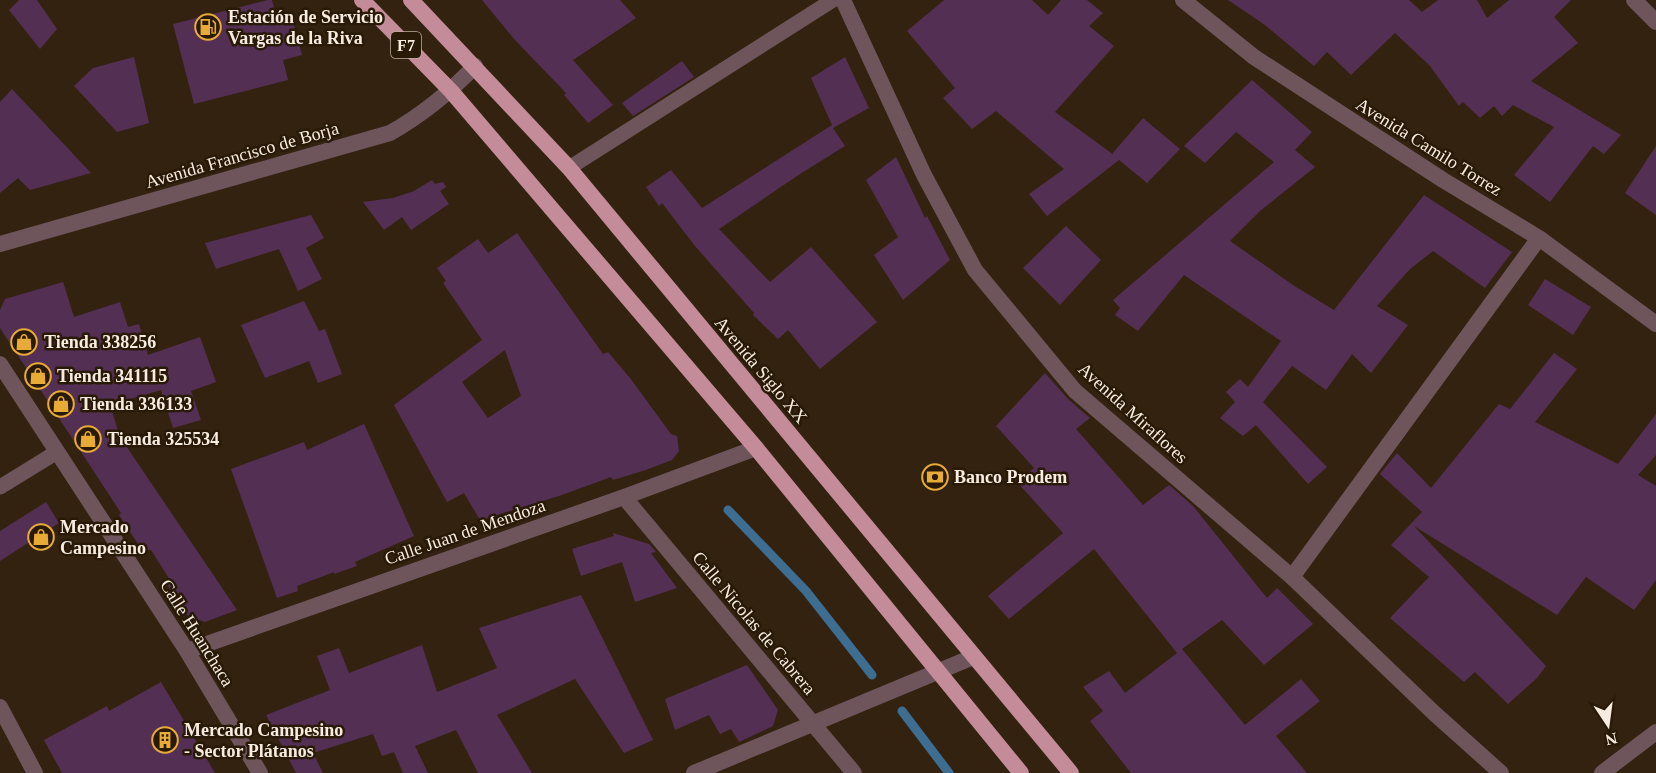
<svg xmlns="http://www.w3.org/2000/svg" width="1656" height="773" viewBox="0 0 1656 773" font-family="'Times New Roman',serif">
	<rect width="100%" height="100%" fill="#332210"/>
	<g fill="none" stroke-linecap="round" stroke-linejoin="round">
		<!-- stream -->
		<path stroke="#3d6d91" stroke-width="9" d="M 728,510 L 806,591 L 872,675
			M 902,711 L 949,773"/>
	</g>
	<!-- building -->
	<path fill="#542f54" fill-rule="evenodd" d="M 19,0 L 37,0 L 57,29 L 40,49 L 9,10 Z
		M 268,0 L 272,0 L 278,22 L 292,18 L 302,55 L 283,60 L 288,80 L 194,104 L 173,24 Z
		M 482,0 L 620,0 L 636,18 L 573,60 L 613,105 L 588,123 L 564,95 L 566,93 L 515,40 Z
		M 944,0 L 1032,0 L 1048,15 L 1061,0 L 1087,0 L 1103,13 L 1089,26 L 1114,46 L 1055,112 L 1114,155 L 1112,154 L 1143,118 L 1180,149 L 1147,183 L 1119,160 L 1047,216 L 1029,194 L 1064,169 L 996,111 L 972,129 L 943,98 L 955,88 L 907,31 Z
		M 1228,0 L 1409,0 L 1422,12 L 1438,0 L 1477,0 L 1487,18 L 1509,0 L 1571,0 L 1554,17 L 1578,43 L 1531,81 L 1621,135 L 1604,154 L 1593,146 L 1550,202 L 1514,175 L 1554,127 L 1513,105 L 1502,116 L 1494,106 L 1480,118 L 1463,102 L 1459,106 L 1430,66 L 1395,33 L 1351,75 L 1327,52 L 1314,66 L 1265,25 Z
		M 134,57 L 149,123 L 117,132 L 74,86 L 93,68 Z
		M 845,57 L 869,108 L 833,128 L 845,146 L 800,174 L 719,229 L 770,282 L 811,247 L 877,322 L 820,369 L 788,330 L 778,339 L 753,315 L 754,313 L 695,246 L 662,203 L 659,206 L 646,187 L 671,170 L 702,208 L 832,125 L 811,78 Z
		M 682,61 L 694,77 L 633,116 L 622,103 Z
		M 1252,80 L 1312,132 L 1295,150 L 1315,167 L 1260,211 L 1230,241 L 1296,287 L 1334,310 L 1424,195 L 1512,252 L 1485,288 L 1433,251 L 1410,269 L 1377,306 L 1408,325 L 1371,373 L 1352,354 L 1326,390 L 1292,366 L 1263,402 L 1327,467 L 1308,484 L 1256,425 L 1243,436 L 1220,418 L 1235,402 L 1226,392 L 1240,379 L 1248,387 L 1281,341 L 1184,275 L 1138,331 L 1115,315 L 1120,308 L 1113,300 L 1274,162 L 1236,132 L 1205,163 L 1184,146 Z
		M 12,89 L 91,173 L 30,190 L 18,178 L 0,193 L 0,102 Z
		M 1656,146 L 1656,215 L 1625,193 Z
		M 896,157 L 925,218 L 927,216 L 950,260 L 903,300 L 874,255 L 898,237 L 866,180 Z
		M 432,180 L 435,184 L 443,182 L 446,187 L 440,191 L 449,204 L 411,230 L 402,217 L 384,230 L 363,202 L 393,198 L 414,191 Z
		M 311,215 L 324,238 L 306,248 L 322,279 L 298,291 L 279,249 L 216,269 L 205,243 Z
		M 1066,226 L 1101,260 L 1060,305 L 1023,268 Z
		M 517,233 L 603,354 L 608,352 L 630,378 L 671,434 L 677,436 L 679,451 L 672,460 L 646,470 L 613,480 L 611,477 L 559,496 L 480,520 L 464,493 L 447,502 L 394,405 L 482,340 L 443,283 L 446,281 L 437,268 L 478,239 L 488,253 ZM 505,350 L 521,396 L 488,418 L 462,382 Z
		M 1545,279 L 1591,307 L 1573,335 L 1528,305 Z
		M 63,282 L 74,317 L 120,302 L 128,327 L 139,324 L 148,355 L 200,337 L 216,382 L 191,391 L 201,420 L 173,428 L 161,390 L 110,405 L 120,437 L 237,610 L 205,622 L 188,616 L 166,583 L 170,580 L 151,550 L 142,550 L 119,515 L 121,513 L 0,328 L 0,310 L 5,299 Z
		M 304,301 L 319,331 L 325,329 L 342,374 L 318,383 L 309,361 L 265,378 L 241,325 Z
		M 1554,353 L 1577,369 L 1535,422 L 1618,464 L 1656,414 L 1656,455 L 1638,475 L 1656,486 L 1656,580 L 1634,610 L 1586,577 L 1557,615 L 1414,526 L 1546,666 L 1537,678 L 1508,704 L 1475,672 L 1464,682 L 1390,618 L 1429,577 L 1391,545 L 1422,512 L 1380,474 L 1397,453 L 1431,488 L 1499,404 L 1510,409 Z
		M 1045,373 L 1068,399 L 1090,418 L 1076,429 L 1143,505 L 1169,485 L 1193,506 L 1267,598 L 1277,588 L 1313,624 L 1264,665 L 1222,620 L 1182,649 L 1245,725 L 1301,679 L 1320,701 L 1276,736 L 1307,773 L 1131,773 L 1090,721 L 1103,711 L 1083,687 L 1109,671 L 1125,693 L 1177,653 L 1094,549 L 1009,619 L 988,596 L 1063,533 L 1017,482 L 1034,468 L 996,426 Z
		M 364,424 L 414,536 L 355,562 L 357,566 L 334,574 L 334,572 L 297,586 L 298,591 L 277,598 L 231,469 L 304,442 L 307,450 Z
		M 46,502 L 59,523 L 0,561 L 0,531 Z
		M 613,533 L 649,544 L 656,552 L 651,553 L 677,588 L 635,602 L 622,562 L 581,576 L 572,549 L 614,536 Z
		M 581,595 L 653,740 L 624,753 L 575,679 L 497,715 L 532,773 L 478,773 L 456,730 L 415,746 L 428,773 L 403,773 L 394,752 L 382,756 L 373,734 L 313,753 L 323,773 L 296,773 L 266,715 L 330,690 L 317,656 L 339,648 L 349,673 L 422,645 L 437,692 L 497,668 L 479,628 Z
		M 747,665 L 778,710 L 773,726 L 739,742 L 731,729 L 720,734 L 709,715 L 675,730 L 665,699 Z
		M 161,682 L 215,773 L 62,773 L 44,740 L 107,706 L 109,711 Z"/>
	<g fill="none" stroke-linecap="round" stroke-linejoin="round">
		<!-- service -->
		<path stroke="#6e555b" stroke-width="15" d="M 569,168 L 833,0
			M 0,487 L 57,452"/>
		<!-- minor -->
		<path stroke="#6e555b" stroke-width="16" d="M 1183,0 L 1254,57 L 1443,180 L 1539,238 L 1656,324
			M 1634,0 L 1656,22
			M 0,364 L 187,651 L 260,773
			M 624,497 L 854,773
			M 1292,577 L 1539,238
			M 187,651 L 624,497 L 756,448
			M 0,707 L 35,773
			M 694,773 L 973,657
			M 1602,773 L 1656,732"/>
		<!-- tertiary -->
		<path stroke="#6e555b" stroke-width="16" d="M 843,0 L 924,175 L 975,270 L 1075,391 L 1292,577 L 1434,713 L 1501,773
			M 0,244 L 390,133 C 422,115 449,93 475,66"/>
		<!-- trunk -->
		<path stroke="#c48b99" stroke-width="16" d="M 362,0 L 451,91 L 756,448 L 1021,773
			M 411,0 L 569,168 L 1071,773"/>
	</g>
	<!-- icons -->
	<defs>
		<g id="fuel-ring" transform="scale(1.35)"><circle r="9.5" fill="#291907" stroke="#e8ab37" stroke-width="1.5"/><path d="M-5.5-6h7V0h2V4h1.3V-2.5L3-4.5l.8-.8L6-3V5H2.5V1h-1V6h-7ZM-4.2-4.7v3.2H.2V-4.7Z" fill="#e8ab37"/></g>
		<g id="shop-ring" transform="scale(1.35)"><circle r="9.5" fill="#291907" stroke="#e8ab37" stroke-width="1.5"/><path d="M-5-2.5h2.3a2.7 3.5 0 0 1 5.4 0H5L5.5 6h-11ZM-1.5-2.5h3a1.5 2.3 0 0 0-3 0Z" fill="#e8ab37"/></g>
		<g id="bank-ring" transform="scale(1.35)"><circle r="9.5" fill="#291907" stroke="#e8ab37" stroke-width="1.5"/><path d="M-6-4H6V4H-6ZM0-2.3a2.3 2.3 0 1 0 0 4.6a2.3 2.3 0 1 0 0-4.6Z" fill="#e8ab37"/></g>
		<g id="building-ring" transform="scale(1.35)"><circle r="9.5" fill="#291907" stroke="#e8ab37" stroke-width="1.5"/><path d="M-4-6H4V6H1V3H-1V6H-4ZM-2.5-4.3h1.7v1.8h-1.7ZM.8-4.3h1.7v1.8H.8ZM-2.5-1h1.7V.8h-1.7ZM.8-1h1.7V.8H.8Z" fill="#e8ab37"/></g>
	</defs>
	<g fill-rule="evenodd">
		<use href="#fuel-ring" x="208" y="27"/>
		<use href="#shop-ring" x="24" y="342"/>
		<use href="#shop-ring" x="38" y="376"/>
		<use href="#shop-ring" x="61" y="404"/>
		<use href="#shop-ring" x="88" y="439"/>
		<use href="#bank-ring" x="935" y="477"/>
		<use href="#shop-ring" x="41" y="537"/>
		<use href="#building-ring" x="165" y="740"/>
	</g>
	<g text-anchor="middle" stroke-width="5" stroke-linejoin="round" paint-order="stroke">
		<!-- shield labels -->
		<rect fill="#291907" stroke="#baada0" stroke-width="1.5" x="391" y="32" width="30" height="26" rx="4.5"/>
		<g font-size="16" font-weight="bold" fill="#f8ece1">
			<text x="406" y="51">F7</text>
		</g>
		<!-- poi labels -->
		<g font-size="18" font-weight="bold" fill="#f8ece1" stroke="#291907" text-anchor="start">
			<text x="228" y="23">Estación de Servicio<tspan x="228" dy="21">Vargas de la Riva</tspan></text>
			<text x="44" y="348">Tienda 338256</text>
			<text x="57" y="382">Tienda 341115</text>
			<text x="80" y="410">Tienda 336133</text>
			<text x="107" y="445">Tienda 325534</text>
			<text x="954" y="483">Banco Prodem</text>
			<text x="60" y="533">Mercado<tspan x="60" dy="21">Campesino</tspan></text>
			<text x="184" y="736">Mercado Campesino<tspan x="184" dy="21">- Sector Plátanos</tspan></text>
		</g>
		<!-- street labels -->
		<g font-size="18" fill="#f8ece1" stroke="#291907">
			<text transform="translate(1429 147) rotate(32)" y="6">Avenida Camilo Torrez</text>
			<text transform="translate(242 155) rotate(-16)" y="6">Avenida Francisco de Borja</text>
			<text transform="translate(761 370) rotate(50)" y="6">Avenida Siglo XX</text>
			<text transform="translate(1133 413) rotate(42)" y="6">Avenida Miraflores</text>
			<text transform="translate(465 532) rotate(-19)" y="6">Calle Juan de Mendoza</text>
			<text transform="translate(754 623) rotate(50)" y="6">Calle Nicolas de Cabrera</text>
			<text transform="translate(197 633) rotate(58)" y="6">Calle Huanchaca</text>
		</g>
	</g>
	<!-- north arrow -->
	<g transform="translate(1608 725) rotate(167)" stroke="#291907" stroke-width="4.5" paint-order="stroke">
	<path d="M0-4.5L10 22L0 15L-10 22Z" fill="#f8ece1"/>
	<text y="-9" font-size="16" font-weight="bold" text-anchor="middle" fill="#f8ece1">N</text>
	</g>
</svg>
